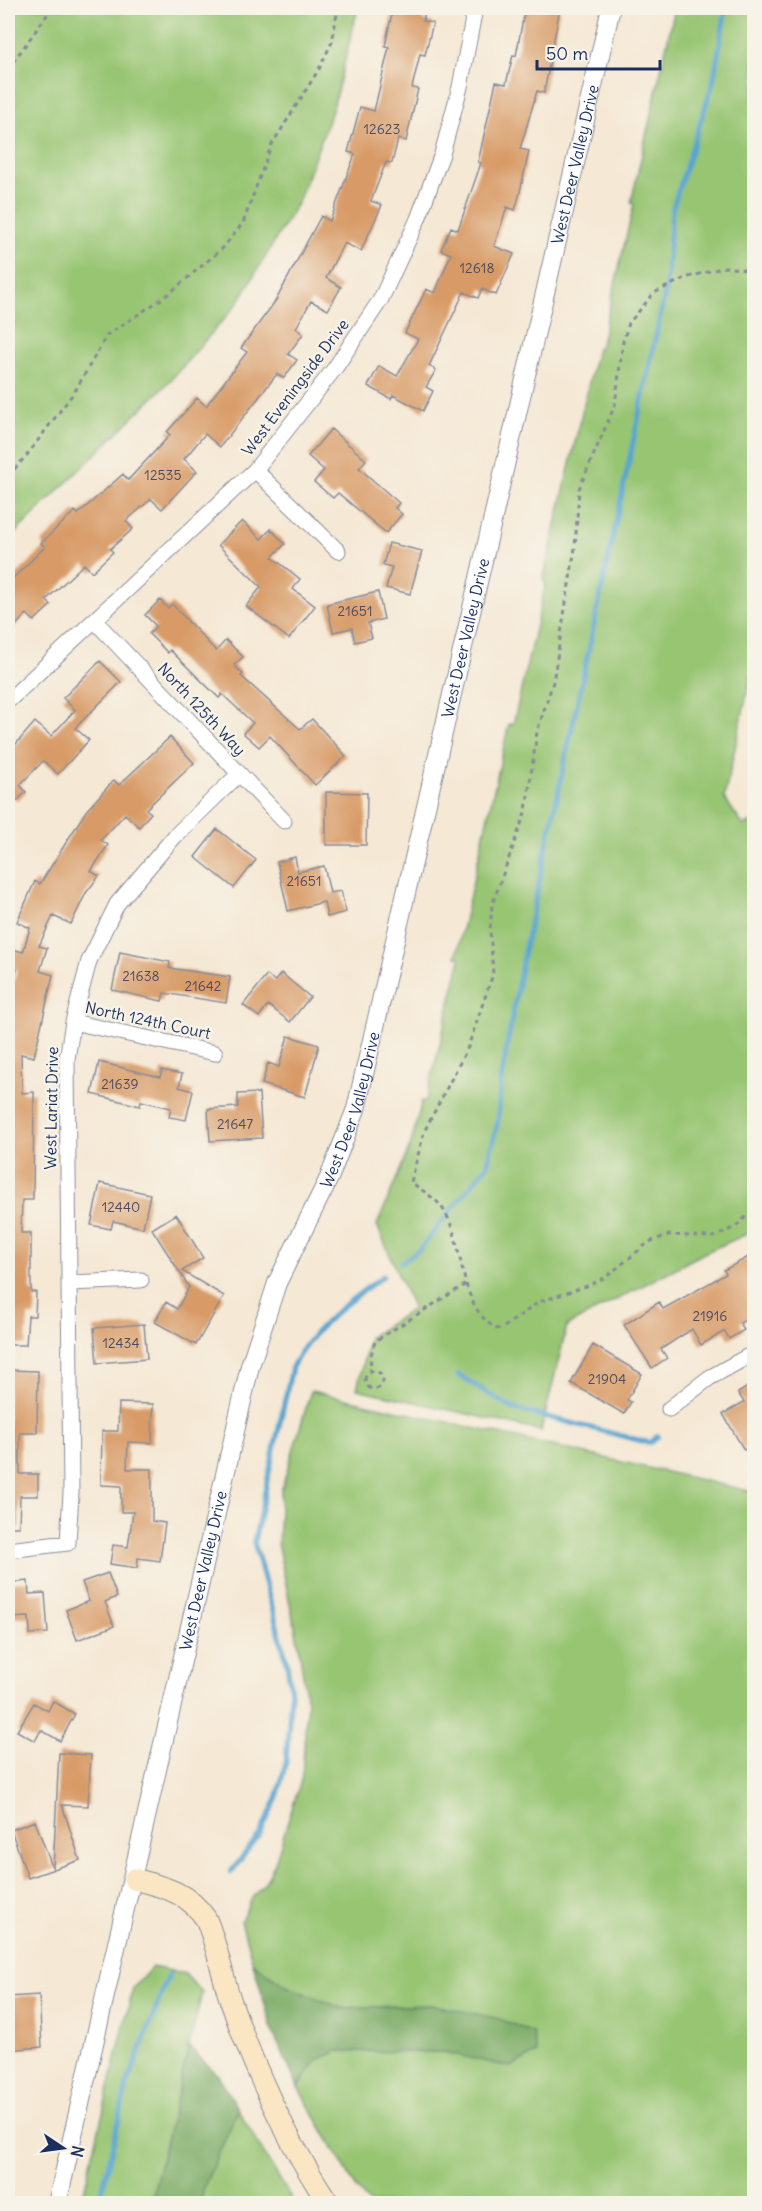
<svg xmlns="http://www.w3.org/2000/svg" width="762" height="2211" viewBox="0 0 762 2211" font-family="Delius,sans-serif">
	<rect width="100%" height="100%" fill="#f7f3e8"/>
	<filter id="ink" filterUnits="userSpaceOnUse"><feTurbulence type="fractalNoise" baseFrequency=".0167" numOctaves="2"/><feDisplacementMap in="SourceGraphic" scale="12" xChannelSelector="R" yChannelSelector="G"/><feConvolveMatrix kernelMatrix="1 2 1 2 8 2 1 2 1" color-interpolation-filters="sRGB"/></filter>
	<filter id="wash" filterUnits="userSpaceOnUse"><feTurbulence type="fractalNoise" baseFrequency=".008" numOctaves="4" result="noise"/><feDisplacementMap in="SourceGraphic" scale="24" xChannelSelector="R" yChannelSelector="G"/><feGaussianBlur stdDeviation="1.35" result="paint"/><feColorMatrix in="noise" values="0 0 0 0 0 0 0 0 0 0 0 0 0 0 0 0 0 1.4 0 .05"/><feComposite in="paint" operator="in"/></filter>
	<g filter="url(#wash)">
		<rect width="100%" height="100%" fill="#f5e8d4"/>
		<!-- green -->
		<path fill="#97c572" stroke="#597a68" stroke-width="1.5" d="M 8,8 L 358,8 L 333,108 L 298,202 L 237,304 L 170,381 L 8,540 Z
			M 675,8 L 754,8 L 754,662 L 724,798 L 743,825 L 754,822 L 754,1231 L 704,1253 L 567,1326 L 541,1431 L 357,1389 L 369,1337 L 413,1309 L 377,1225 L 411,1144 L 422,1101 L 426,1101 L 461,958 L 456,956 L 509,724 L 513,725 L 546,582 L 543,580 L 597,348 L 600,348 L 634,204 L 631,203 Z
			M 311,1391 L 754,1492 L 754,2203 L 369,2203 L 357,2189 L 298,2087 L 317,2060 L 337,2051 L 444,2052 L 511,2067 L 433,2005 L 341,2008 L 286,1986 L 253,1963 L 241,1921 L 252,1898 L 264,1884 L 275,1863 L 302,1777 L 307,1702 L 298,1641 L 278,1547 L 281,1491 Z
			M 152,1967 L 185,1974 L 202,1993 L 151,2203 L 81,2204 L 133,1988 Z
			M 238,2110 L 294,2203 L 200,2204 L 205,2184 Z"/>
		<!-- forest -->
		<path fill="#79aa64" stroke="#4a6c61" stroke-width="1.5" d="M 253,1963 L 286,1986 L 341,2008 L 433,2005 L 500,2019 L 533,2033 L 537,2053 L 511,2067 L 444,2052 L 337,2051 L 317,2060 L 298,2087 L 273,2033 Z
			M 189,2047 L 219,2076 L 238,2110 L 205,2184 L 200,2203 L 151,2203 Z"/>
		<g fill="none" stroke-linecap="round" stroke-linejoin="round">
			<!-- stream -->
			<path stroke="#57a4d0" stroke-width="5" d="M 401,1263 L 420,1249 L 487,1166 L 498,1121 L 501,1080 L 523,957 L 666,288 L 672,210 L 713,83 L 726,8
				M 458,1375 L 512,1408 L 650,1443 L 658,1436
				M 231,1872 L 260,1834 L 277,1798 L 286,1762 L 291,1693 L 287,1662 L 254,1542 L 292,1367 C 315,1324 346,1304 383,1276
				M 99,2204 L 127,2085 L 169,1974"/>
		</g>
		<g id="blocks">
			<!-- building -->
			<path fill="#d89b67" d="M 393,8 L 426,8 L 423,21 L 433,23 L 425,55 L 420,54 L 412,88 L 418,89 L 406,141 L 398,139 L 392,163 L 386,162 L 371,201 L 382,205 L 361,251 L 344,243 L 326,278 L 341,287 L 328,310 L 311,301 L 296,328 L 303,334 L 288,354 L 297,360 L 284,378 L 277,374 L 220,447 L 205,434 L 184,459 L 197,471 L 162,509 L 151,499 L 126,521 L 133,529 L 110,549 L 113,552 L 92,572 L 84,564 L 46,600 L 51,605 L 34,621 L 27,614 L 8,633 L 8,583 L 45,547 L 41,543 L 75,511 L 78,514 L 123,474 L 128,480 L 170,435 L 167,432 L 197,398 L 206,406 L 247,352 L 241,348 L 276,300 L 321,216 L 330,221 L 355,154 L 348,152 L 360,107 L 374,111 L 389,47 L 385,46 Z
				M 525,8 L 560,8 L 544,93 L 537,91 L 520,149 L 529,151 L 519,196 L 515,210 L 507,207 L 494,246 L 514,254 L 496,295 L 482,289 L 478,298 L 464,292 L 429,366 L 436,370 L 426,387 L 433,391 L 423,411 L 393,395 L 391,399 L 368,386 L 379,366 L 397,376 L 418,339 L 405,333 L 426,289 L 435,293 L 451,254 L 441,250 L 451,227 L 458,230 L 481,163 L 478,162 L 496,82 L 506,84 L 513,55 L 516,56 Z
				M 331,429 L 366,460 L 359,468 L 399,503 L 395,508 L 402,514 L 386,533 L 338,493 L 333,498 L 314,482 L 324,470 L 308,456 Z
				M 242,521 L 261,539 L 271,529 L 285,544 L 272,557 L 300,579 L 293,589 L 315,606 L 289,639 L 246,606 L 261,587 L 218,545 Z
				M 389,543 L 422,551 L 410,594 L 386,588 L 392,567 L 383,565 Z
				M 378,592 L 384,619 L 368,623 L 372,638 L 355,642 L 352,628 L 333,632 L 327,604 Z
				M 160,600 L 168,608 L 172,604 L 216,651 L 226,640 L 243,657 L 234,665 L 243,674 L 241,676 L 300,729 L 312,719 L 346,756 L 315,785 L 270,736 L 259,747 L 243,733 L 253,723 L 222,694 L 219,698 L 170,650 L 168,653 L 149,634 L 156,626 L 145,615 Z
				M 100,661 L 121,682 L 75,728 L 89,740 L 58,774 L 43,761 L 20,785 L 26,792 L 17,801 L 11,794 L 8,797 L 8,753 L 35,722 L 51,736 L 75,710 L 63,698 Z
				M 170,737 L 194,763 L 146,809 L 151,813 L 139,827 L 125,814 L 101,840 L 108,845 L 91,871 L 99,876 L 86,893 L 71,924 L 53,916 L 39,946 L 47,948 L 40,971 L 53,975 L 34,1057 L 21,1054 L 22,1093 L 34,1092 L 33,1200 L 22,1200 L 21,1233 L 31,1233 L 31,1292 L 36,1292 L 35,1316 L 28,1316 L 26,1345 L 8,1345 L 8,1003 L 17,969 L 8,966 L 8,963 L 12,949 L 23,952 L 30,928 L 17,922 L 35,881 L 40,884 L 86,811 L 114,780 L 119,785 Z
				M 326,792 L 367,793 L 366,845 L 326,845 Z
				M 217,829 L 256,860 L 234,888 L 195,857 Z
				M 295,857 L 298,872 L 324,866 L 330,893 L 341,891 L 346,912 L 327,917 L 324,902 L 288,911 L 277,862 Z
				M 120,952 L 170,962 L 169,968 L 230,977 L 226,1003 L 164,993 L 162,1001 L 112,990 Z
				M 281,973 L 310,997 L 290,1022 L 268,1005 L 259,1017 L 243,1005 L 267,975 L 275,981 Z
				M 288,1036 L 319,1045 L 305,1097 L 262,1084 L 268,1063 L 279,1067 Z
				M 99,1062 L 160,1077 L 162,1070 L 182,1074 L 179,1087 L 193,1091 L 186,1120 L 169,1117 L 171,1108 L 141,1101 L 140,1106 L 92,1094 Z
				M 259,1093 L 262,1138 L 210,1141 L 208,1109 L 238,1107 L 238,1094 Z
				M 100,1183 L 150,1194 L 143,1228 L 113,1221 L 111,1229 L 91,1225 Z
				M 176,1214 L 203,1258 L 182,1271 L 224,1296 L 196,1345 L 155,1322 L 166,1302 L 177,1309 L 189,1287 L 152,1229 Z
				M 754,1254 L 754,1315 L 740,1323 L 744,1330 L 729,1339 L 725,1331 L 701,1345 L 692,1329 L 661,1349 L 667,1358 L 652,1368 L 624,1325 L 659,1302 L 663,1309 L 726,1274 L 724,1270 Z
				M 144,1324 L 147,1359 L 97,1363 L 94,1328 Z
				M 593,1345 L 642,1374 L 627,1400 L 631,1402 L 624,1414 L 571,1383 Z
				M 8,1370 L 38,1371 L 37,1433 L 20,1433 L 20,1474 L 38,1474 L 38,1496 L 20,1496 L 19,1527 L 8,1527 Z
				M 754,1383 L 754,1444 L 744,1450 L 723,1414 L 744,1402 L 738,1393 Z
				M 119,1403 L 153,1404 L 152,1443 L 128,1442 L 127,1469 L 152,1469 L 152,1521 L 165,1523 L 160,1561 L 138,1558 L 137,1568 L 110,1564 L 113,1545 L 128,1547 L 133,1512 L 121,1512 L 121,1486 L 101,1485 L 102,1431 L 118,1431 Z
				M 108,1573 L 117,1597 L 105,1602 L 114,1626 L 77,1640 L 66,1610 L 89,1601 L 82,1582 Z
				M 28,1581 L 29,1594 L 45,1593 L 48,1633 L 30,1634 L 29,1617 L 10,1618 L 8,1583 Z
				M 53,1701 L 75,1714 L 60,1741 L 41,1730 L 35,1741 L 17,1731 L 34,1703 L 48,1711 Z
				M 59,1753 L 91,1755 L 88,1806 L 62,1805 L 80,1860 L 28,1878 L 11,1830 L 35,1821 L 53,1869 Z
				M 39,1995 L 42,2047 L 8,2050 L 8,1997 Z"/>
		</g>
	</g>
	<g filter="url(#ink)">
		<use href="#blocks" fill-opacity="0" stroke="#888c99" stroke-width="1.5"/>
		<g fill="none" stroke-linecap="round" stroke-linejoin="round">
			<!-- minor casing -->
			<g stroke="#888c99" stroke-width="17">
				<path id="minor" d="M 255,470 L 338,551
					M 95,621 L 284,821
					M 8,701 L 255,470 L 335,368 L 381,299 L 418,219 L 442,154 L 460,87 L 475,8
					M 73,1022 L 215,1053
					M 70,1283 L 141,1280
					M 669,1409 L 709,1378 L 754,1353
					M 8,1550 L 68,1543 L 71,1493 L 67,1059 L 73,1022 L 89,961 L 117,904 L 175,836 L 239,774"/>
			</g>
			<!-- tertiary casing -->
			<g stroke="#888c99" stroke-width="20">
				<g id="tertiary">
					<path id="s1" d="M 57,2204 L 250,1366 L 277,1283 L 329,1178 L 356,1109 L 611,8"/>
				</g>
			</g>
			<!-- secondary casing -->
			<g stroke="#888c99" stroke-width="23">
				<path id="secondary" d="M 134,1879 C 164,1887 188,1892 206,1919 C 217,1945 222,1975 231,2002 C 256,2074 287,2141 329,2204"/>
			</g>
			<!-- path -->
			<path stroke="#888c99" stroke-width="3" stroke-dasharray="4.5 4.5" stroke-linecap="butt" d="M 8,69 L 52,8
				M 754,271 L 725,267 L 685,278 L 654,293 L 629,323 L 623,341 L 615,405 L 579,489 L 575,548 L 553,682 L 537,732 L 526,810 L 492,905 L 490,931 L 493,974 L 468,1047 L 424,1132 L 411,1182 C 422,1191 435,1197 443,1209 C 467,1245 455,1304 497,1329 L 504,1327 L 539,1302 L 590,1285 L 606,1277 L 649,1242 L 669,1235 L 714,1237 L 735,1227 L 754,1209
				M 8,476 L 27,455 L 75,391 L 107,335 L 166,296 L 223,248 L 243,223 L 271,146 L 319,69 L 332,42 L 338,8
				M365 1380a9 9 0 1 1 18 0a9 9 0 1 1-18 0Z
				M 370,1373 L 371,1355 L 375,1341 L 466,1284"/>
			<!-- minor -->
			<use href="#minor" stroke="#fff" stroke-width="15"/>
			<!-- tertiary -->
			<use href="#tertiary" stroke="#fff" stroke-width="18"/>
			<!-- secondary -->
			<use href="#secondary" stroke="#fbe6c4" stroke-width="21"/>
		</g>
	</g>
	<g text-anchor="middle" stroke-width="5" stroke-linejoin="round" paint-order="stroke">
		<!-- number labels -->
		<g font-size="14" fill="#4a4a60">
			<text x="382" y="134">12623</text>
			<text x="477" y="273">12618</text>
			<text x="163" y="480">12535</text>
			<text x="355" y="616">21651</text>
			<text x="304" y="886">21651</text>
			<text x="141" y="981">21638</text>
			<text x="203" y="991">21642</text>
			<text x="120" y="1089">21639</text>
			<text x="235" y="1129">21647</text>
			<text x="121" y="1212">12440</text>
			<text x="710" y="1321">21916</text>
			<text x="121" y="1348">12434</text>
			<text x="607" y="1384">21904</text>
		</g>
		<!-- street labels -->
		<g font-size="16" fill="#1b2f5e" stroke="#f7f3e8">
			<text dy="6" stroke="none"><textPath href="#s1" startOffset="2108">West Deer Valley Drive</textPath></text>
			<text transform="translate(295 387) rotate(-53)" y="6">West Eveningside Drive</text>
			<text dy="6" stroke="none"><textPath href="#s1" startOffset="1622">West Deer Valley Drive</textPath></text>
			<text transform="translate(202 709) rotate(47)" y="6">North 125th Way</text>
			<text transform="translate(148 1020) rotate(12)" y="6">North 124th Court</text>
			<text transform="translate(51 1108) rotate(-89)" y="6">West Lariat Drive</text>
			<text dy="6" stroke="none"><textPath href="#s1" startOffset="1136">West Deer Valley Drive</textPath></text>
			<text dy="6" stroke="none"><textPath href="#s1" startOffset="650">West Deer Valley Drive</textPath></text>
		</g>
	</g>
	<!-- margin -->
	<rect width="762" height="2211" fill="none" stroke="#f7f3e8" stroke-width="30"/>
	<!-- north arrow -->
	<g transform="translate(63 2148) rotate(103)" stroke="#f7f3e8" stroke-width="4.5" paint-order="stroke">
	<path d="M0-4.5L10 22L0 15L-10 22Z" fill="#1b2f5e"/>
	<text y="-9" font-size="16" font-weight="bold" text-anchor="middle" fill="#1b2f5e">N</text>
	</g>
	<!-- scale -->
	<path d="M537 60v9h123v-9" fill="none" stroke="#1b2f5e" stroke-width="3"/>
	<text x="546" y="60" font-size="18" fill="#1b2f5e" stroke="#f7f3e8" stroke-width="4.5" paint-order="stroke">50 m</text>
</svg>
